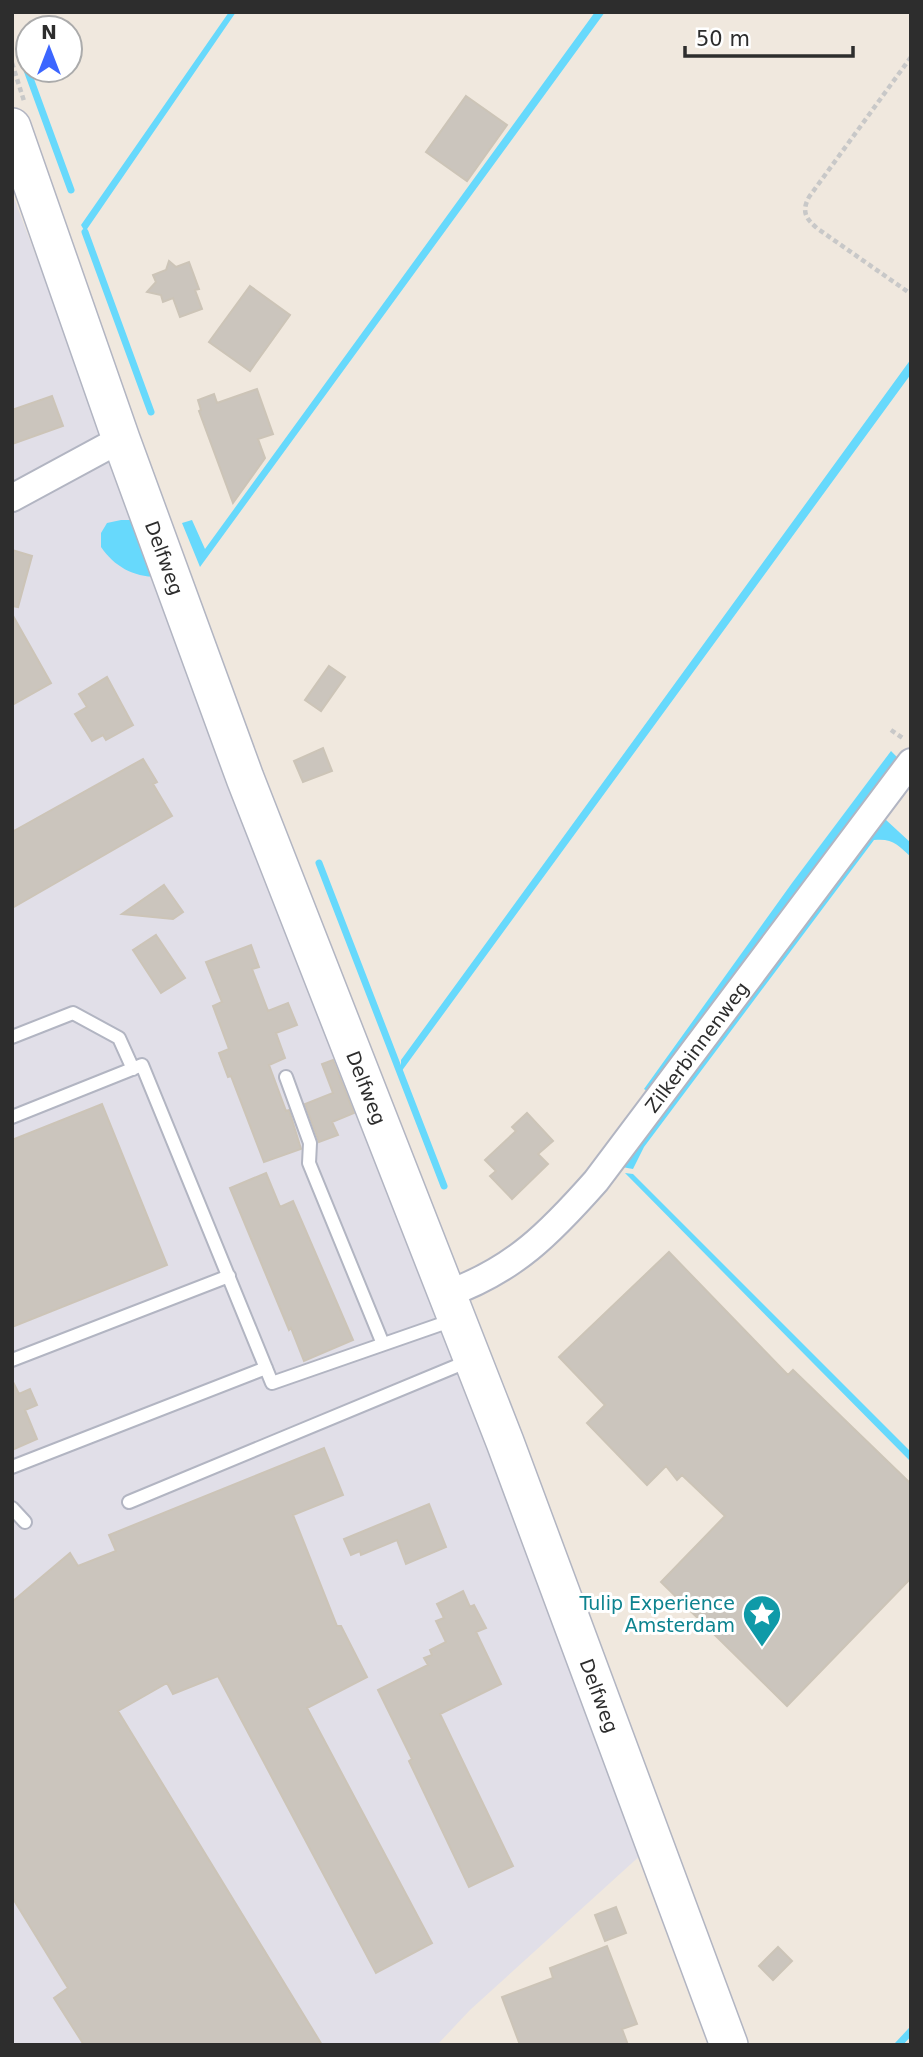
<svg xmlns="http://www.w3.org/2000/svg" width="923" height="2057" viewBox="0 0 923 2057" font-family="'DejaVu Sans',sans-serif">
	<rect width="100%" height="100%" fill="#f0e8de"/>
	<!-- industrial -->
	<path fill="#e1dfe8" d="M 12,193 L 643,1853 L 470,2010 L 437,2045 L 12,2045 Z"/>
	<!-- water -->
	<path fill="#67d9fc" d="M 229,12 L 236,12 L 85,232 L 81,225 Z
		M 595,12 L 605,12 L 200,567 L 182,523 L 192,520 L 205,549 Z
		M 911,359 L 911,374 L 401,1072 L 401,1060 Z
		M 121,520 L 136,520 L 157,577 C 133,577 114,566 101,547 L 101,533 L 107,523 Z
		M 891,751 L 897,757 L 647,1091 L 644,1089 L 792,883 Z
		M 885,819 L 911,843 L 911,857 C 898,845 893,838 874,840 L 644,1147 L 633,1169 L 622,1167 Z
		M 625,1173 L 633,1174 L 911,1452 L 911,1462 Z"/>
	<g fill="none" stroke-linecap="round" stroke-linejoin="round">
		<!-- stream -->
		<path stroke="#67d9fc" stroke-width="7" d="M 23,59 L 71,190
			M 85,232 L 151,412
			M 319,863 L 444,1186
			M 898,2045 L 911,2031"/>
	</g>
	<!-- building -->
	<path fill="#cbc5bd" stroke="#ccc4b7" stroke-width="2" d="M 466,96 L 507,125 L 467,181 L 426,152 Z
		M 169,261 L 176,267 L 189,262 L 199,289 L 195,290 L 202,309 L 180,317 L 173,298 L 163,302 L 161,295 L 147,292 L 156,282 L 153,275 L 166,270 Z
		M 250,286 L 290,315 L 250,371 L 209,342 Z
		M 257,389 L 273,434 L 258,439 L 265,458 L 233,503 L 199,411 L 201,410 L 198,400 L 214,394 L 217,403 Z
		M 52,396 L 63,426 L 12,444 L 12,410 Z
		M 12,550 L 32,556 L 18,607 L 12,606 Z
		M 12,614 L 51,683 L 12,705 Z
		M 329,666 L 345,677 L 321,711 L 305,700 Z
		M 107,677 L 133,725 L 106,740 L 103,735 L 92,741 L 75,714 L 87,707 L 79,694 Z
		M 323,748 L 332,771 L 303,782 L 294,761 Z
		M 143,759 L 157,782 L 153,784 L 172,816 L 12,908 L 12,832 Z
		M 164,885 L 183,912 L 173,919 L 122,914 Z
		M 156,935 L 185,978 L 161,993 L 133,950 Z
		M 251,945 L 259,967 L 252,969 L 268,1011 L 288,1003 L 297,1025 L 276,1033 L 285,1058 L 269,1065 L 286,1111 L 289,1110 L 301,1149 L 264,1162 L 231,1076 L 228,1077 L 219,1053 L 229,1049 L 213,1006 L 222,1002 L 206,962 Z
		M 333,1060 L 354,1113 L 332,1122 L 338,1135 L 319,1142 L 305,1104 L 333,1093 L 322,1064 Z
		M 102,1104 L 167,1265 L 12,1327 L 12,1140 Z
		M 527,1113 L 553,1141 L 538,1154 L 548,1164 L 512,1199 L 490,1176 L 496,1171 L 485,1160 L 516,1131 L 512,1127 Z
		M 266,1173 L 280,1207 L 293,1201 L 353,1340 L 304,1361 L 291,1328 L 289,1330 L 230,1188 Z
		M 669,1252 L 788,1375 L 793,1370 L 911,1484 L 911,1578 L 787,1706 L 661,1582 L 725,1516 L 682,1475 L 677,1480 L 666,1466 L 647,1485 L 587,1423 L 605,1405 L 559,1357 Z
		M 12,1380 L 19,1394 L 30,1389 L 37,1405 L 25,1410 L 37,1439 L 12,1450 Z
		M 324,1448 L 343,1495 L 293,1515 L 337,1626 L 341,1626 L 367,1677 L 307,1708 L 432,1943 L 376,1973 L 218,1676 L 173,1694 L 167,1683 L 118,1711 L 322,2045 L 84,2045 L 54,1998 L 68,1988 L 12,1897 L 12,1602 L 70,1553 L 78,1566 L 116,1551 L 109,1535 Z
		M 429,1504 L 446,1547 L 406,1564 L 397,1540 L 361,1555 L 360,1551 L 351,1555 L 344,1539 Z
		M 463,1591 L 470,1607 L 474,1605 L 486,1628 L 476,1632 L 501,1684 L 440,1714 L 513,1866 L 469,1887 L 409,1761 L 412,1759 L 378,1690 L 428,1665 L 424,1658 L 432,1655 L 430,1650 L 446,1642 L 436,1621 L 444,1618 L 437,1604 Z
		M 616,1907 L 626,1933 L 605,1941 L 595,1915 Z
		M 607,1946 L 637,2024 L 622,2029 L 628,2045 L 520,2045 L 502,1997 L 553,1978 L 550,1968 Z
		M 778,1947 L 792,1961 L 773,1980 L 759,1966 Z"/>
	<g fill="none" stroke-linecap="round" stroke-linejoin="round">
		<!-- lane casing -->
		<g stroke="#b2b5c2" stroke-width="16">
			<path id="lane" d="M 12,1037 L 73,1013 L 119,1038 L 133,1069
				M 286,1077 L 310,1143 L 309,1163 L 383,1344
				M 12,1117 L 142,1065 L 272,1383 L 453,1320
				M 12,1360 L 229,1276
				M 12,1467 L 266,1368
				M 129,1502 L 471,1360
				M 12,1508 L 25,1522"/>
		</g>
		<!-- street casing -->
		<g stroke="#b2b5c2" stroke-width="30">
			<g id="street">
				<path d="M 12,498 L 121,439"/>
				<path id="s1" d="M 447,1294 C 514,1270 550,1233 596,1181 L 911,762"/>
			</g>
		</g>
		<!-- secondary casing -->
		<g stroke="#b2b5c2" stroke-width="40">
			<g id="secondary">
				<path id="s2" d="M 12,127 L 121,439 L 245,778 L 505,1442 L 729,2045"/>
			</g>
		</g>
		<!-- path -->
		<path stroke="#c8c8c8" stroke-width="4.5" stroke-dasharray="5 3.5" stroke-linecap="butt" d="M 911,57 L 809,197 C 801,212 806,219 818,229 L 911,294
			M 12,63 L 24,101
			M 891,730 L 904,739"/>
		<!-- lane -->
		<use href="#lane" stroke="#fff" stroke-width="12"/>
		<!-- street -->
		<use href="#street" stroke="#fff" stroke-width="26"/>
		<!-- secondary -->
		<use href="#secondary" stroke="#fff" stroke-width="37"/>
	</g>
	<!-- icons -->
	<defs>
		<g id="sight-pin" transform="scale(2.0125)"><path d="M0 17L-7.5 6A9.5 9.5 0 1 1 7.5 6Z" fill="#0f9aa8" stroke="#fff"/><path d="M0-6L1.8-2.2L6-1.7L2.9 1.2L3.7 5.4L0 3.3L-3.7 5.4L-2.9 1.2L-6-1.7L-1.8-2.2Z" fill="#fff"/></g>
	</defs>
	<g fill-rule="evenodd">
		<use href="#sight-pin" x="762" y="1614"/>
	</g>
	<g text-anchor="middle" stroke-width="6" stroke-linejoin="round" paint-order="stroke">
		<!-- street labels -->
		<g font-size="19" fill="#2d2d2d" stroke="#fff">
			<text dy="7" stroke="none"><textPath href="#s2" startOffset="457">Delfweg</textPath></text>
			<text dy="7" stroke="none"><textPath href="#s1" startOffset="357">Zilkerbinnenweg</textPath></text>
			<text dy="7" stroke="none"><textPath href="#s2" startOffset="1024">Delfweg</textPath></text>
			<text dy="7" stroke="none"><textPath href="#s2" startOffset="1675">Delfweg</textPath></text>
		</g>
		<!-- culture labels -->
		<g font-size="19" fill="#0d838f" stroke="#fff" text-anchor="end">
			<text x="735" y="1610">Tulip Experience<tspan x="735" dy="22">Amsterdam</tspan></text>
		</g>
	</g>
	<!-- border -->
	<rect width="923" height="2057" fill="none" stroke="#2d2d2d" stroke-width="28"/>
	<!-- north arrow -->
	<g transform="translate(49 49)"><circle r="33" fill="#ffffff" stroke="#ababab" stroke-width="2"/>
	<path d="M0-5L12 26L0 18L-12 26Z" fill="#3c66ff"/>
	<text y="-10" font-size="19" font-weight="bold" text-anchor="middle" fill="#2d2d2d">N</text>
	</g>
	<!-- scale -->
	<path d="M685 46v10h168v-10" fill="none" stroke="#2d2d2d" stroke-width="3.5"/>
	<text x="696" y="46" font-size="21" fill="#2d2d2d" stroke="#ffffff" stroke-width="5" paint-order="stroke">50 m</text>
</svg>
